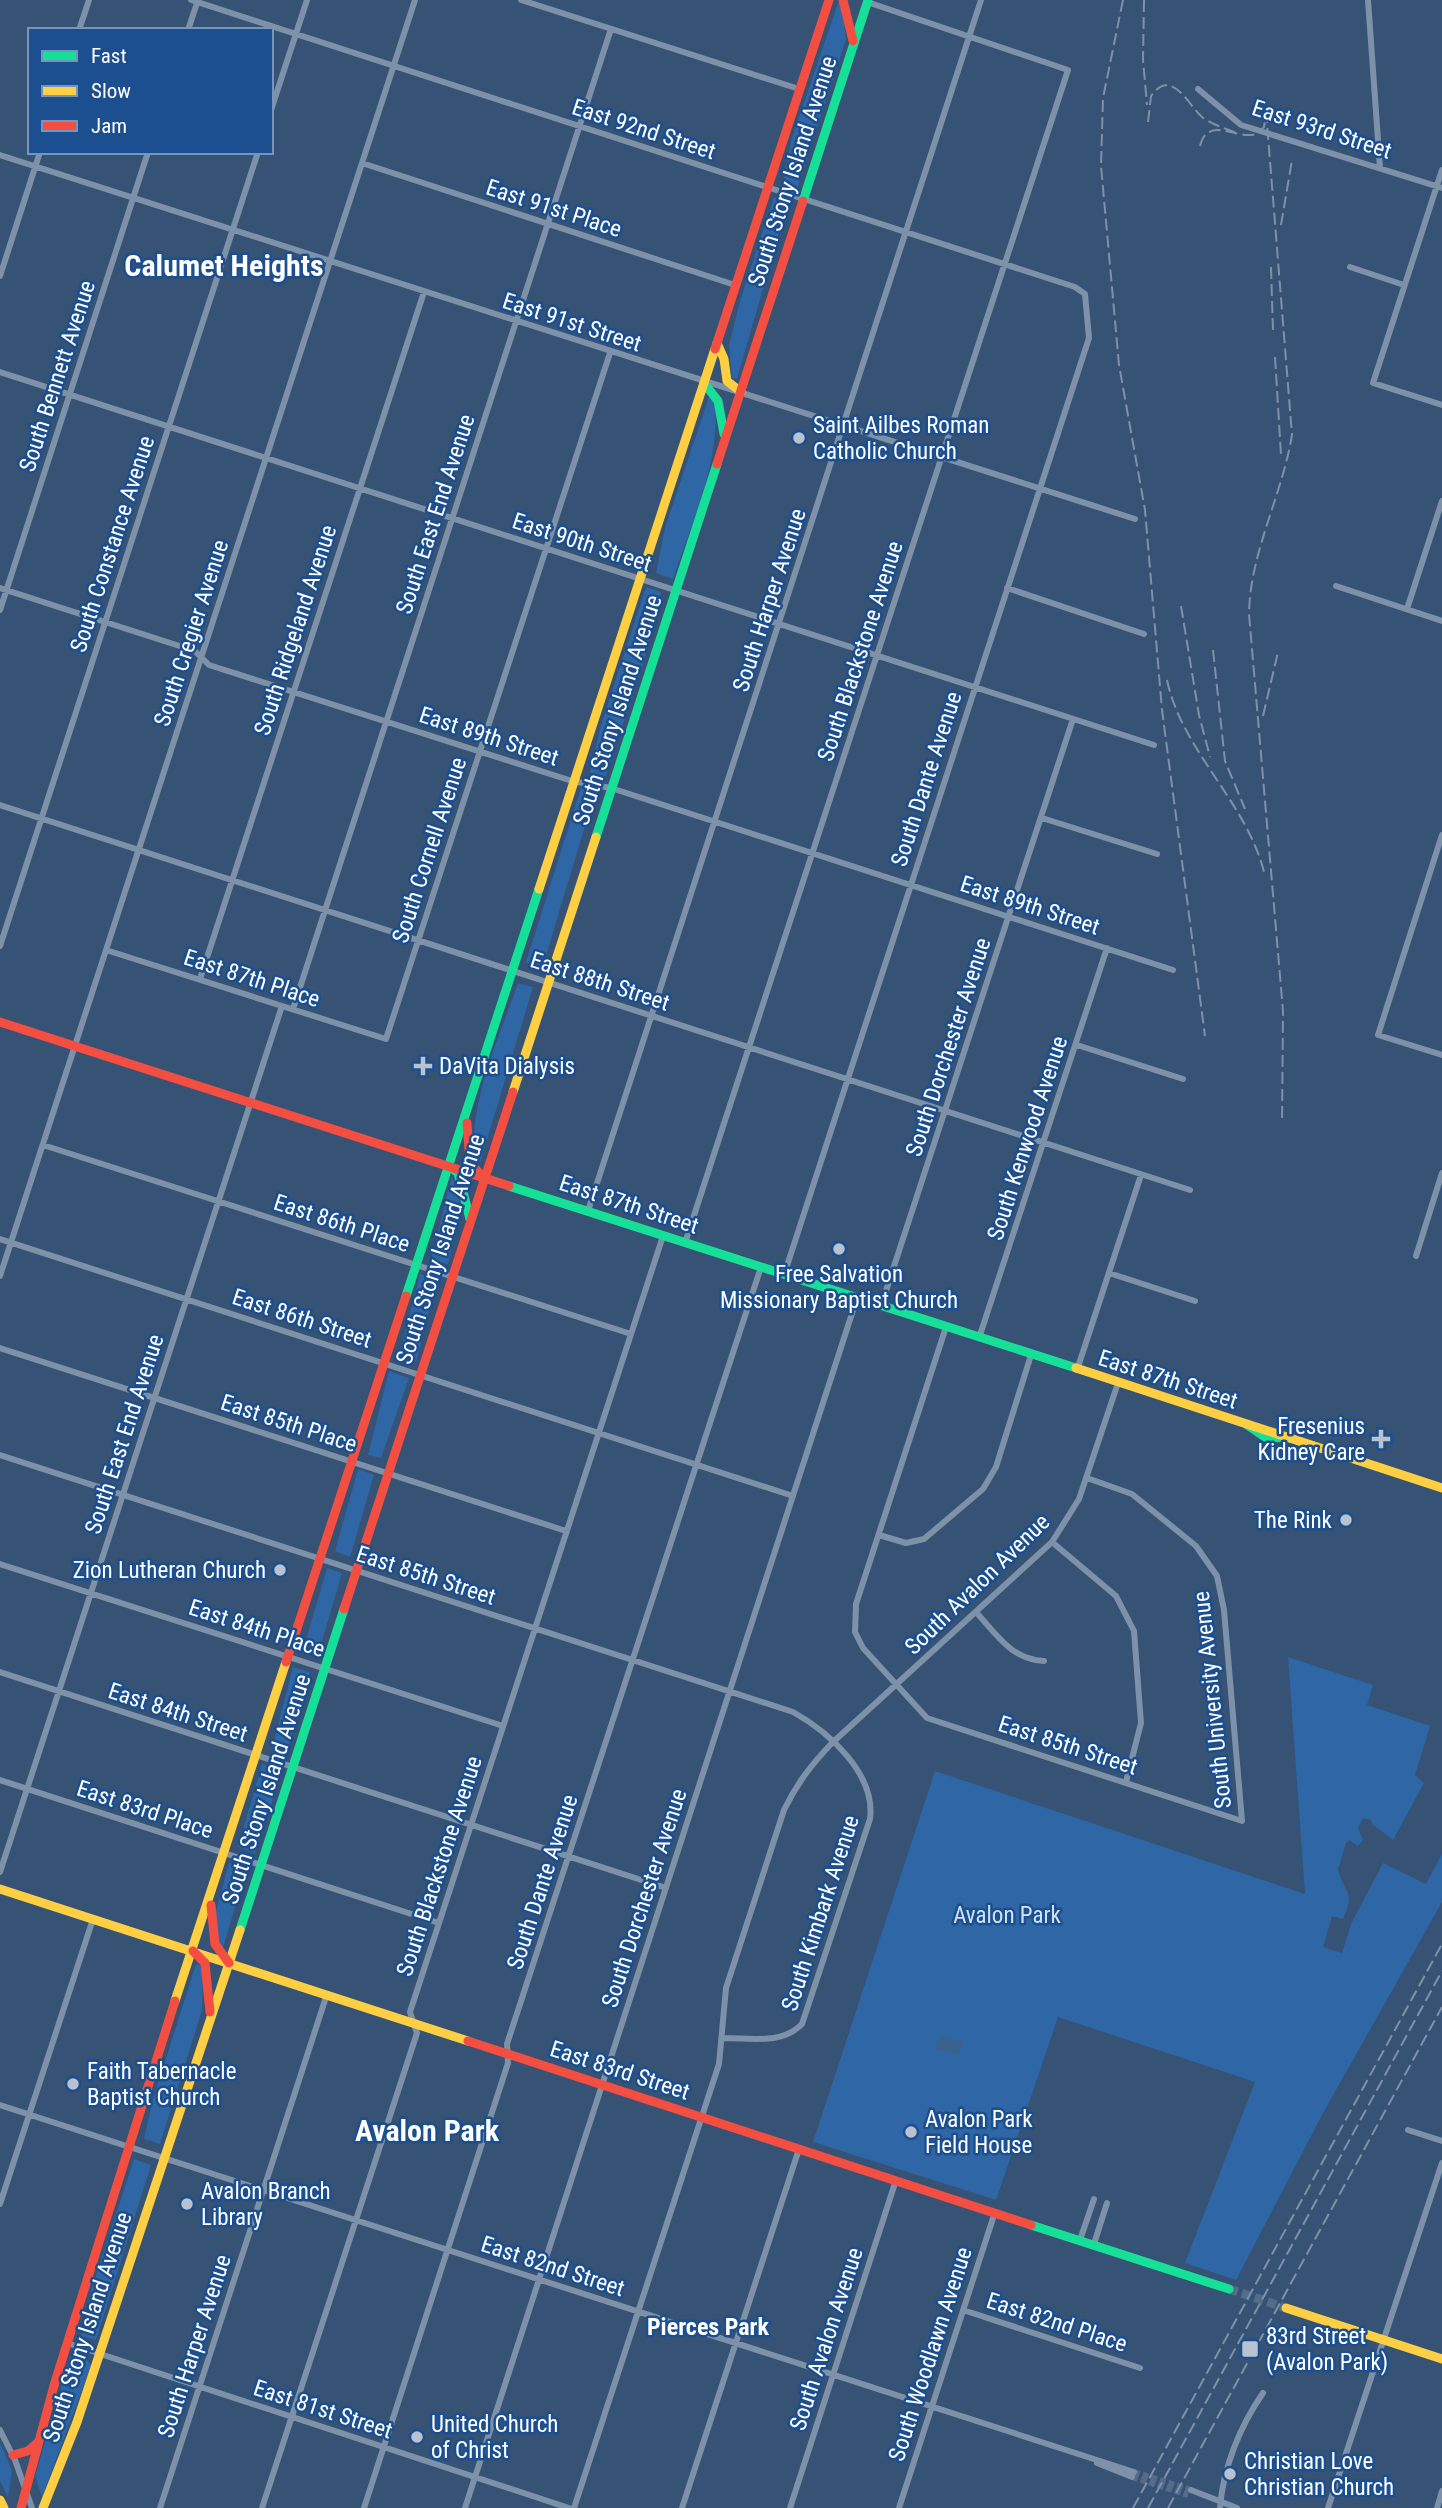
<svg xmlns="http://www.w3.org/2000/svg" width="1442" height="2508" viewBox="0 0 1442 2508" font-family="'Roboto Condensed',sans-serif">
	<rect width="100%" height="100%" fill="#365274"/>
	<!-- green -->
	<path fill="#2f66a5" d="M 838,3 L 842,5 L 846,39 L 798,186 L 784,180 L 791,141 Z
		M 774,197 L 788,202 L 737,379 L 732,378 L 729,345 L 740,301 Z
		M 709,397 L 714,399 C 723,458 691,523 673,579 L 656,573 L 665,528 Z
		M 646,587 L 661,592 L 643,665 L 605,778 L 590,773 L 601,725 Z
		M 581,788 L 595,793 L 542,969 L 526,962 Z
		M 518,983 L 533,987 L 480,1163 L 474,1161 C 469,1101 499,1038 518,983 Z
		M 452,1175 L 461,1208 L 448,1264 L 431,1260 Z
		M 420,1274 L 437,1279 L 416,1362 L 399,1357 Z
		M 389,1371 L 409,1378 L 381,1458 L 368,1455 Z
		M 358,1469 L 374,1475 L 350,1557 L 335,1551 Z
		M 327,1568 L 342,1573 L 318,1655 L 303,1650 Z
		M 1288,1657 L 1373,1685 L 1367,1705 L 1430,1726 L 1415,1775 L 1424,1783 L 1393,1840 L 1372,1824 L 1371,1820 L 1363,1818 L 1358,1828 L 1363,1840 L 1358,1846 L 1349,1840 L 1346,1843 L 1338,1869 C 1344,1894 1356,1889 1343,1919 L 1332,1916 L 1323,1947 L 1342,1953 L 1351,1924 L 1383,1863 L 1426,1884 L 1442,1854 L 1442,1902 L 1323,2113 L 1236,2280 L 1185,2263 L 1255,2082 L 1058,2017 L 996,2200 L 813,2142 L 935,1771 L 1305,1894 Z
		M 293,1667 L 310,1672 L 286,1754 L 272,1749 Z
		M 262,1764 L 282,1772 L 255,1854 L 238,1847 Z
		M 229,1863 L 246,1870 L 223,1948 L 219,1946 L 215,1915 Z
		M 196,1964 L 203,1966 L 202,2010 L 160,2144 L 144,2139 L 153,2099 Z
		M 134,2159 L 151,2165 L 96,2340 L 81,2336 L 90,2294 Z
		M 77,2355 L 87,2359 L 91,2366 L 42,2497 L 35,2476 L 70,2357 Z
		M 0,2443 L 12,2470 L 8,2497 L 0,2481 Z"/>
	<!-- water -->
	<path fill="#3b618d" d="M 940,2035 L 963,2042 L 959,2055 L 936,2048 Z"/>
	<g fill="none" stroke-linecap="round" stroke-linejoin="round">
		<!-- street-tunnel -->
		<path stroke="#546c89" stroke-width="6" stroke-dasharray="6 3" stroke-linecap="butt" d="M 1134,2472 L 1191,2490
			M 1132,2477 L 1188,2495"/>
		<!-- secondary-tunnel -->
		<path stroke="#546c89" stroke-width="9" stroke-dasharray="9 4.5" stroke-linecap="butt" d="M 1229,2289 L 1286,2308"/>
		<!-- street -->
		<path stroke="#7d92a8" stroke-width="6" d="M 191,0 L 1075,287 L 1085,294 L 1089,338 L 784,1275
			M 521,0 L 799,89
			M 1368,0 L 1380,168
			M 79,30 L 89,0
			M 188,30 L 198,0
			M 1198,89 L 1241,125 L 1442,188
			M 271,110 L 307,0
			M 0,155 L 1135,519
			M 362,163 L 735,285
			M 1442,170 L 1373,383 L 1442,405
			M 1350,267 L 1404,285
			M 0,276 L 40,152
			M 0,372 L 1154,745
			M 1336,586 L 1442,621
			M 0,588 L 195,651 L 209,665 L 572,781 L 611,788 L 1173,970
			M 1007,588 L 1144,634
			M 1407,609 L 1442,501
			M 0,610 L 148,152
			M 0,805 L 1190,1190
			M 1042,818 L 1157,854
			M 1442,835 L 1378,1035 L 1442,1055
			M 0,946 L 258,152
			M 106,950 L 386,1039 L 610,353
			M 200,979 L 424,292
			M 293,1009 L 611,29
			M 1077,1045 L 1183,1079
			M 43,1145 L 631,1334
			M 588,1211 L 981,0
			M 0,1239 L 793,1496
			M 685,1243 L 1068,70 L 867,2
			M 1416,1256 L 1442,1173
			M 1109,1273 L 1195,1301
			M 0,1276 L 415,0
			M 881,1306 L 1073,719
			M 946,1327 L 856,1604 L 855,1632 L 863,1648 L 927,1718 L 1242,1821 L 1224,1610 L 1217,1576 L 1196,1546 L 1132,1494 L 1087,1478
			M 979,1338 L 1107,948
			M 0,1348 L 566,1531
			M 1077,1370 L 1141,1175
			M 0,1455 L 793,1712 C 829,1732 876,1774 870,1819 L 802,2024 C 782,2045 751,2038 723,2038
			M 879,1535 L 906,1543 L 924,1539 L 983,1489 L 996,1467 L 1031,1355
			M 1052,1542 L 1116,1596 L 1134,1631 L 1141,1723 L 1126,1782
			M 0,1564 L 503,1726
			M 976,1612 C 996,1634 1012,1660 1044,1661
			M 0,1672 L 666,1888
			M 0,1780 L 439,1923
			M 0,1872 L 282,1006
			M 0,2105 L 1134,2472
			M 1408,2130 L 1442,2141
			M 0,2204 L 93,1919
			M 1080,2240 L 1094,2199
			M 1094,2244 L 1107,2203
			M 963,2310 L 1140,2368
			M 67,2343 L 569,2508
			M 0,2430 L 15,2460 L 32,2508
			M 1097,2463 L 1132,2477
			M 1191,2490 L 1237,2508
			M 160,2508 L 327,1994
			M 262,2508 L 417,2033 L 410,2012 L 663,1236
			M 364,2508 L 508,2063 L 507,2044 L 761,1267
			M 465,2508 L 857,1298
			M 574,2508 L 719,2064 L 726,1988 L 784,1810 C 797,1783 812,1764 832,1743 L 1052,1542 L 1079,1499 L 1118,1383
			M 682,2508 L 799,2149
			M 790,2508 L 896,2180
			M 899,2508 L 995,2212
			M 1220,2508 C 1223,2468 1240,2426 1263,2393
			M 1328,2508 L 1442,2163
			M 1437,2508 L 1442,2491"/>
		<!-- fast -->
		<path stroke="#16e098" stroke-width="9" d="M 803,201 L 868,0
			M 704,383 L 718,401 L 724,434
			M 596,837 L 717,464
			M 449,1166 L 458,1173 L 470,1219
			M 509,1186 L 1076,1368
			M 406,1296 L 539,889
			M 1246,1424 L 1265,1437 L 1288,1438
			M 240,1930 L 344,1609
			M 1031,2225 L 1229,2289"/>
		<!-- slow -->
		<path stroke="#ffcf43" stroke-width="9" d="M 717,343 L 724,359 L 727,381 L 741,392
			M 539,889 L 715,349
			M 513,1092 L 596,837
			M 1076,1368 L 1442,1488
			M 0,1889 L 468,2041
			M 175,2001 L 286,1662
			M 1286,2308 L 1442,2359
			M 0,2500 L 4,2508
			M 43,2508 L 77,2422 L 240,1930"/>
		<!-- jam -->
		<path stroke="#f24e42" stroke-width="9" d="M 843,0 L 853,41
			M 715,349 L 829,0
			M 717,464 L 803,201
			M 0,1022 L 509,1186
			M 467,1123 L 470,1163 L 483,1177
			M 344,1609 L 513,1092
			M 286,1662 L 406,1296
			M 211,1905 L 215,1944 L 229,1963
			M 193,1951 L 205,1963 L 210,2012
			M 468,2041 L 1031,2225
			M 13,2455 L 28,2451 L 37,2443
			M 21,2508 L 55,2382 L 175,2001"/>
		<!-- rail -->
		<path stroke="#7e92a7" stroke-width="2" stroke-dasharray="12 5" stroke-linecap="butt" d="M 1123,0 L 1103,98 L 1101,166 L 1119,365 L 1145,510 L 1162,710 L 1205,1036
			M 1144,0 L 1143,60 L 1147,105
			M 1266,111 L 1292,435 C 1282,496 1250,552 1249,614 L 1283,1011 L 1282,1123
			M 1148,122 L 1151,96 C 1172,67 1188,105 1202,117 C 1212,125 1228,129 1239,134
			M 1200,146 C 1208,115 1236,140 1256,134 L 1264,127 L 1266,115
			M 1281,225 L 1292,160
			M 1271,267 L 1273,331
			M 1275,357 L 1281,455
			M 1181,606 L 1199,715 L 1210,757
			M 1213,650 L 1225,761 L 1245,809
			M 1167,680 C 1182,751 1246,801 1264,872
			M 1263,716 L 1278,652
			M 1133,2508 L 1442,1944
			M 1148,2508 L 1442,1971
			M 1168,2508 L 1442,2007"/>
	</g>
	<!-- markers -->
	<g fill="#b9c2ce" stroke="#1b4f8f" stroke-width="2.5">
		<circle cx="799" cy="438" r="7"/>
		<path d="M419.5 1055.5h7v7h7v7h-7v7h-7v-7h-7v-7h7z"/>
		<circle cx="839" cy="1249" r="7"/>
		<path d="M1377.5 1428.5h7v7h7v7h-7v7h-7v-7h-7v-7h7z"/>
		<circle cx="1346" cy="1520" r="7"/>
		<circle cx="280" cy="1570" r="7"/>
		<circle cx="73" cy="2084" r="7"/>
		<circle cx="911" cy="2132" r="7"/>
		<circle cx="187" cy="2204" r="7"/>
		<rect x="1241" y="2340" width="18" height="18" rx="3.5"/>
		<circle cx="417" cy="2437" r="7"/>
		<circle cx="1230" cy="2474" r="7"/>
	</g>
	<g text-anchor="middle" stroke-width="5" stroke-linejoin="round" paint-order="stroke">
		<!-- street labels -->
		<g font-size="23" fill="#fff" stroke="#1b4f8f">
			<text transform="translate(644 129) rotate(18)" y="8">East 92nd Street</text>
			<text transform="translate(1322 129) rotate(18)" y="8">East 93rd Street</text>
			<text transform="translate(792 171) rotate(-72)" y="8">South Stony Island Avenue</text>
			<text transform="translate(554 208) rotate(18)" y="8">East 91st Place</text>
			<text transform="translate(572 322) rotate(18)" y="8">East 91st Street</text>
			<text transform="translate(57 376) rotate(-72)" y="8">South Bennett Avenue</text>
			<text transform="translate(435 514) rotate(-72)" y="8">South East End Avenue</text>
			<text transform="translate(582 542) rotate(18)" y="8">East 90th Street</text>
			<text transform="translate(112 544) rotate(-72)" y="8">South Constance Avenue</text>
			<text transform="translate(769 600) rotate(-72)" y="8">South Harper Avenue</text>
			<text transform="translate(295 630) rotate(-72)" y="8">South Ridgeland Avenue</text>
			<text transform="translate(191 633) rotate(-72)" y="8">South Cregier Avenue</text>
			<text transform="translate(860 651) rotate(-72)" y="8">South Blackstone Avenue</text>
			<text transform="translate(617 710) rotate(-72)" y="8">South Stony Island Avenue</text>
			<text transform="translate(489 736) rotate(18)" y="8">East 89th Street</text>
			<text transform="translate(926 779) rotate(-72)" y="8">South Dante Avenue</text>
			<text transform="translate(429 850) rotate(-72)" y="8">South Cornell Avenue</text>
			<text transform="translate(1030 905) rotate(18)" y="8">East 89th Street</text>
			<text transform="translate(252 978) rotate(18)" y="8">East 87th Place</text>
			<text transform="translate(600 981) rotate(18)" y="8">East 88th Street</text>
			<text transform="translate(948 1047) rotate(-72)" y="8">South Dorchester Avenue</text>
			<text transform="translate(1027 1138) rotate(-72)" y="8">South Kenwood Avenue</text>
			<text transform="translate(629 1204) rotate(18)" y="8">East 87th Street</text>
			<text transform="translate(342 1223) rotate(18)" y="8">East 86th Place</text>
			<text transform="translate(440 1249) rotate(-72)" y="8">South Stony Island Avenue</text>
			<text transform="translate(302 1318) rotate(18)" y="8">East 86th Street</text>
			<text transform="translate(1168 1379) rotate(18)" y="8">East 87th Street</text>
			<text transform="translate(289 1423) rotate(18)" y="8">East 85th Place</text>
			<text transform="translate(124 1434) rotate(-72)" y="8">South East End Avenue</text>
			<text transform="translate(426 1575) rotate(18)" y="8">East 85th Street</text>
			<text transform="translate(977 1584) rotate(-44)" y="8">South Avalon Avenue</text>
			<text transform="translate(257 1628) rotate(18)" y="8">East 84th Place</text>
			<text transform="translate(1212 1700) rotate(-96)" y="8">South University Avenue</text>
			<text transform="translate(178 1712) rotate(18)" y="8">East 84th Street</text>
			<text transform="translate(1068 1745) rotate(18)" y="8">East 85th Street</text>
			<text transform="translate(266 1789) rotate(-72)" y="8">South Stony Island Avenue</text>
			<text transform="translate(145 1809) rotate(18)" y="8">East 83rd Place</text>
			<text transform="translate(439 1866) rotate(-72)" y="8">South Blackstone Avenue</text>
			<text transform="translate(542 1882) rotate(-72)" y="8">South Dante Avenue</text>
			<text transform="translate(644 1898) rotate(-72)" y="8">South Dorchester Avenue</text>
			<text transform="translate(820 1913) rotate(-72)" y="8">South Kimbark Avenue</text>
			<text transform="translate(620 2070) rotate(18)" y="8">East 83rd Street</text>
			<text transform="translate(553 2266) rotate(18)" y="8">East 82nd Street</text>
			<text transform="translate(1057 2322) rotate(18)" y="8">East 82nd Place</text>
			<text transform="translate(87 2327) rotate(-72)" y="8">South Stony Island Avenue</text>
			<text transform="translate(826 2339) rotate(-72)" y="8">South Avalon Avenue</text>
			<text transform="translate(194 2346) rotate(-72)" y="8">South Harper Avenue</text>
			<text transform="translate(930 2354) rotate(-72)" y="8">South Woodlawn Avenue</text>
			<text transform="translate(323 2409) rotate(18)" y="8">East 81st Street</text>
		</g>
		<!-- poi labels -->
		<g font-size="23" fill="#fff" stroke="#1b4f8f" text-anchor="start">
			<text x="813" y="433">Saint Ailbes Roman<tspan x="813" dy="26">Catholic Church</tspan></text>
			<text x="439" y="1074">DaVita Dialysis</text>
			<text x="839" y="1282" text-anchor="middle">Free Salvation<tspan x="839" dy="26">Missionary Baptist Church</tspan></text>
			<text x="1365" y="1434" text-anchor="end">Fresenius<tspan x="1365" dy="26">Kidney Care</tspan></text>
			<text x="1332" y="1528" text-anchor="end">The Rink</text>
			<text x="266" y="1578" text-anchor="end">Zion Lutheran Church</text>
			<text x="87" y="2079">Faith Tabernacle<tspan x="87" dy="26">Baptist Church</tspan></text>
			<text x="925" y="2127">Avalon Park<tspan x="925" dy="26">Field House</tspan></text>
			<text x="201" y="2199">Avalon Branch<tspan x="201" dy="26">Library</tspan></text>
			<text x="1266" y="2344">83rd Street<tspan x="1266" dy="26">(Avalon Park)</tspan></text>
			<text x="431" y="2432">United Church<tspan x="431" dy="26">of Christ</tspan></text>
			<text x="1244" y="2469">Christian Love<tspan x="1244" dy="26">Christian Church</tspan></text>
		</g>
		<!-- park labels -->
		<g font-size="23" fill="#cfe3fa" stroke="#1b4f8f">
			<text x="1007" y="1923">Avalon Park</text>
		</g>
		<!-- neighbourhood labels -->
		<g font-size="24" font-weight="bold" fill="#fff" stroke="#1b4f8f">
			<text x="708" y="2335">Pierces Park</text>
		</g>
		<!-- district labels -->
		<g font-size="30" font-weight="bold" fill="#fff" stroke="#1b4f8f">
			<text x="224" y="276">Calumet Heights</text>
			<text x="427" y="2141">Avalon Park</text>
		</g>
	</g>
	<!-- legend -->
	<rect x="28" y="28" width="245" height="126" fill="#1b4f8f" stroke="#7695bc" stroke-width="2"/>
	<rect x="42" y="51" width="35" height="10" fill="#16e098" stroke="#7695bc" stroke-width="2"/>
	<text x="91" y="63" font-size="21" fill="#ffffff">Fast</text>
	<rect x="42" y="86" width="35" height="10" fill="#ffcf43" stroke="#7695bc" stroke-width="2"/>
	<text x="91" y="98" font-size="21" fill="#ffffff">Slow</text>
	<rect x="42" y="121" width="35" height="10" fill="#f24e42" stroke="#7695bc" stroke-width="2"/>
	<text x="91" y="133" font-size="21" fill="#ffffff">Jam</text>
</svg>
